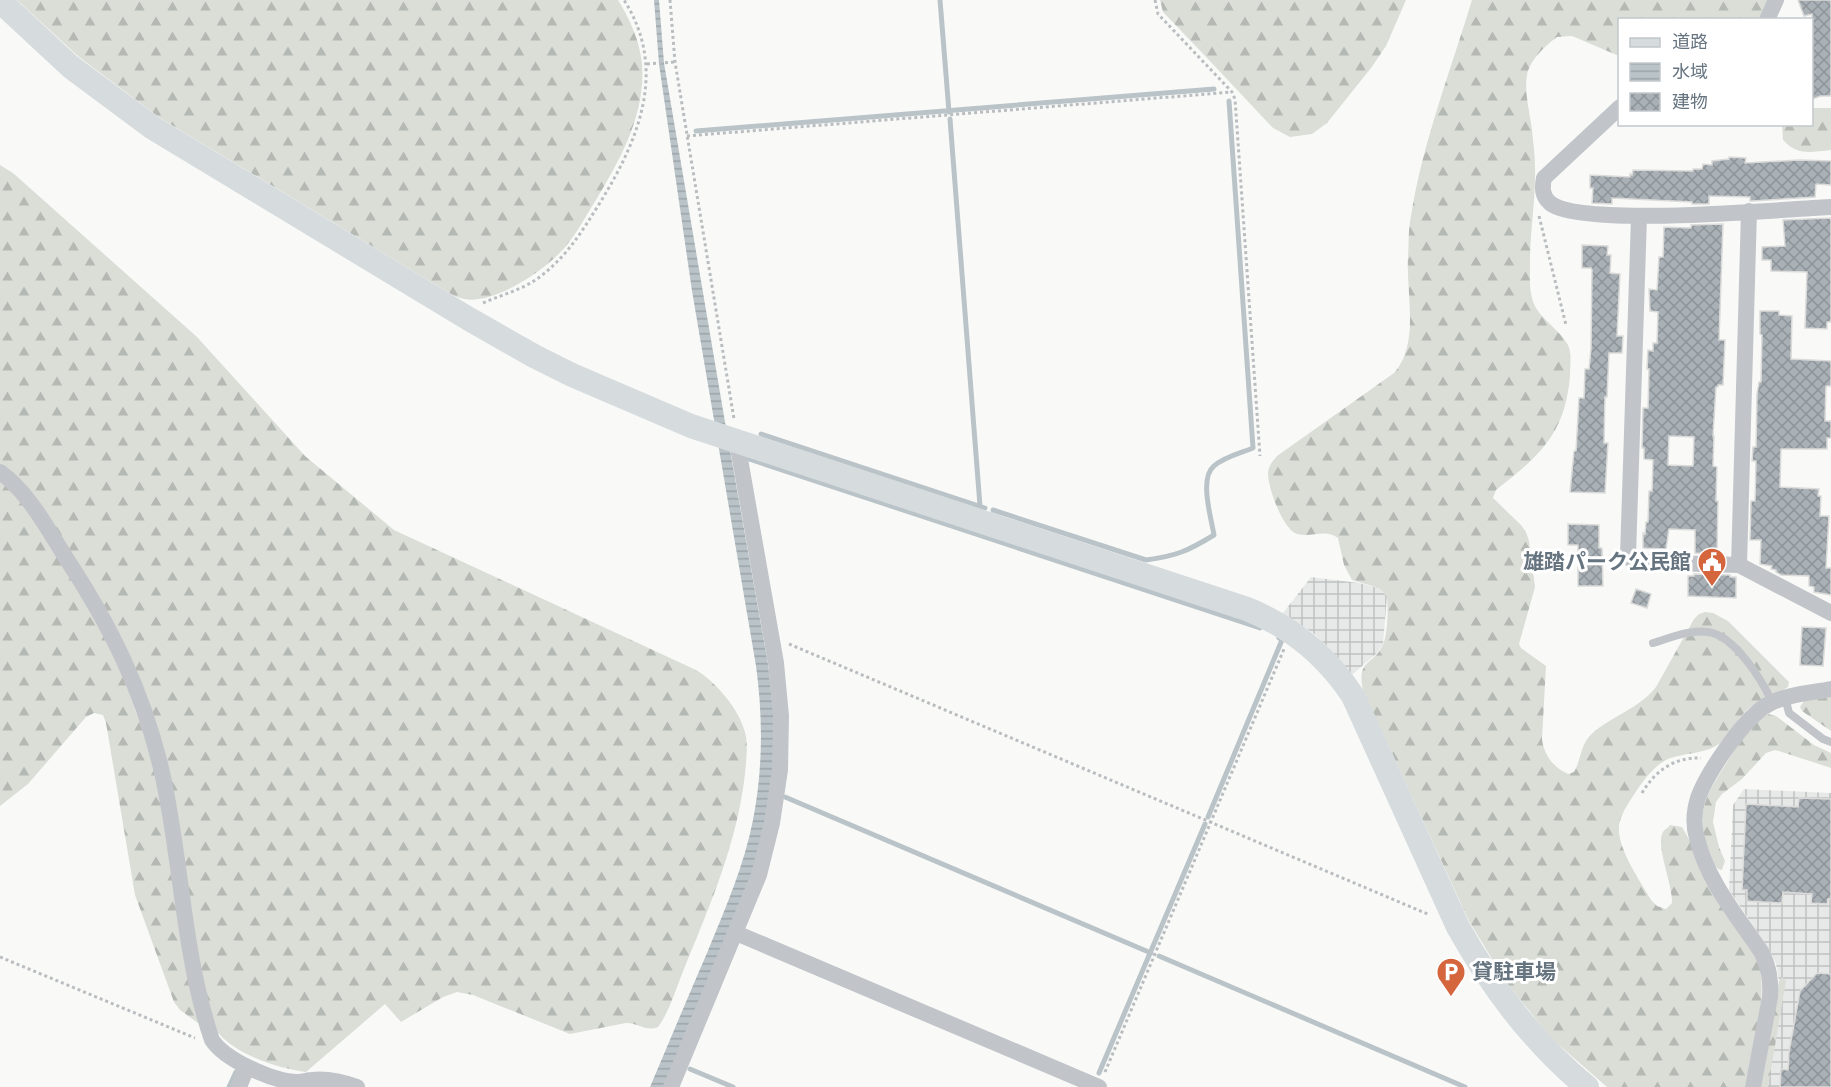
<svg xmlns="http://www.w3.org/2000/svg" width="1831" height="1087" viewBox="0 0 1831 1087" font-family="'Titillium Web','Noto Sans JP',sans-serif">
	<defs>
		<pattern id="industrial-grid" width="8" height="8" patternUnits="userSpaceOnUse" patternTransform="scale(1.5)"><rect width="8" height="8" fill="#e7e9e8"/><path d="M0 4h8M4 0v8" fill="none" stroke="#bfc1c1"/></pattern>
		<pattern id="forest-firs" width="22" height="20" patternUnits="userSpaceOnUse" patternTransform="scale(1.5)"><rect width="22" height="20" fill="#daded7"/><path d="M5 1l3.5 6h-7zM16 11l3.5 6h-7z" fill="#b5b9b4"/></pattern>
		<pattern id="water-rules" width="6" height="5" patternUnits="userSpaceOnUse" patternTransform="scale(1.5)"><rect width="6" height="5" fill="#bac4c8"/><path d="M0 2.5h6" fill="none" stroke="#9ba4a8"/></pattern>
		<pattern id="building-cross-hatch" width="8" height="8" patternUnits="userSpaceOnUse" patternTransform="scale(1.5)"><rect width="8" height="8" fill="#a9b0b6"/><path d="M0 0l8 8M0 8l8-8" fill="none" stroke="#8d9499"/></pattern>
	</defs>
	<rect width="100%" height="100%" fill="#f9faf8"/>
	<!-- industrial -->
	<path fill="url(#industrial-grid)" d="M 1311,577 L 1359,583 L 1379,588 L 1387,596 L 1383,645 L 1378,652 L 1352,675 L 1327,646 L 1313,633 L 1283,613 Z
		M 1744,789 L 1831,793 L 1831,1087 L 1760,1087 L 1779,981 L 1776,964 L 1769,949 L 1729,890 L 1733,805 Z"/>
	<!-- forest -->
	<path fill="url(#forest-firs)" d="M 17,0 L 618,0 C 630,19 640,42 642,64 C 646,114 620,160 596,200 C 586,215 578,232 566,246 C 547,269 495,305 464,299 C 459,298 455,296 451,294 L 160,118 L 79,57 Z
		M 1160,0 L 1406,0 L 1386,46 L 1371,68 L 1327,123 L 1312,134 L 1290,137 L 1273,128 L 1208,59 L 1163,12 Z
		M 1472,0 L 1768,0 L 1765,11 L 1758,19 L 1620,20 L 1619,56 L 1572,36 L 1557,37 C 1545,46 1530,60 1527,75 C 1524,92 1530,113 1532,130 C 1533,142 1535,154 1535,166 C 1536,198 1530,230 1530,262 C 1530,274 1529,287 1532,298 C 1536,317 1559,328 1568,345 C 1572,354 1570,366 1570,376 C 1565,435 1539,456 1496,490 L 1493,498 L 1521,525 L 1526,532 L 1529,541 L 1535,587 L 1519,644 L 1521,648 L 1546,666 L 1542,739 C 1544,755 1553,767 1568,774 L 1574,772 C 1580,762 1580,751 1586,741 C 1598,721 1638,711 1656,687 L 1694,619 L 1699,614 L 1705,612 L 1713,613 L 1728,621 L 1789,682 L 1788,687 C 1775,696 1760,699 1748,709 C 1737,719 1729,737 1719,744 C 1703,755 1683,752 1666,760 C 1652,768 1644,780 1635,793 C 1629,802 1623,811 1620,821 C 1613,843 1640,880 1651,900 L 1657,906 L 1666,909 L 1672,903 C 1673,885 1655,845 1663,832 C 1665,829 1668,828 1670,825 L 1682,827 L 1756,956 C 1771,991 1752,1050 1745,1087 L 1607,1087 L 1551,1038 L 1506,982 L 1469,921 L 1363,690 C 1356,659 1374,665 1383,645 C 1388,632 1388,610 1387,596 L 1379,588 L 1352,580 L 1344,565 L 1338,538 C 1325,528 1312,538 1297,534 C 1283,530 1267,486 1268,472 C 1269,465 1273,461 1277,456 L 1394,373 C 1420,344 1406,294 1408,258 C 1409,244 1408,230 1411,216 C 1422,145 1451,69 1472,0 Z
		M 1812,108 L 1831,108 L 1831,150 C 1810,152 1798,156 1783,140 L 1782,125 L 1812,124 Z
		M 0,165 L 13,173 L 197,337 L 305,456 L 394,530 L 696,670 C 715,681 737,707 744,729 C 749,743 746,760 745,774 C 737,844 710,905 684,969 C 676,988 670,1011 658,1027 C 647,1032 638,1023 626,1023 L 570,1034 L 473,995 L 457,992 L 443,997 L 401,1022 L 385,1004 L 306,1072 C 276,1068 225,1052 212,1023 L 139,680 L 0,466 Z
		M 0,478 L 24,503 L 111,643 L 157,771 L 200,1022 L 198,1023 L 180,1010 L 174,1002 L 135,895 L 106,723 L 103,715 L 94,713 L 86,717 L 28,784 L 0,806 Z
		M 1831,697 L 1831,731 L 1802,711 L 1800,707 L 1804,701 Z
		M 1768,714 L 1776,716 L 1814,745 L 1831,753 L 1831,768 L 1782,752 L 1775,750 L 1766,753 L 1742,779 L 1722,794 L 1716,802 L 1713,822 L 1719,847 L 1725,861 L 1722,870 L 1718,869 C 1713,864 1711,856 1708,848 C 1694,810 1709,791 1729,759 C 1740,742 1751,724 1768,714 Z
		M 1782,977 L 1786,981 L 1768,1087 L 1760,1087 L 1779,981 Z"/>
	<!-- water -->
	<path fill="url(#water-rules)" d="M 654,0 L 659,0 L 664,63 L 725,422 L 768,664 L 774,717 L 773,769 L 765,822 L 752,873 L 664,1087 L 650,1087 C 669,1042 688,997 707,953 C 725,909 744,866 753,820 C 763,769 763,717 756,666 L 692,291 L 659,64 Z"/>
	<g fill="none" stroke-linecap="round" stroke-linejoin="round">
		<!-- stream -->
		<path stroke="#bac4c8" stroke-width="5" d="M 940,0 L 949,112
			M 950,119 L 980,506
			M 696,131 L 1214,89
			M 761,434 L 985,508
			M 749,459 L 1260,628
			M 993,510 L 1146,560 C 1176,556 1188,551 1214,535 C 1211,517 1199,478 1214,466 C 1224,457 1241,453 1253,448 L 1229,101
			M 785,797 L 1151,953
			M 1208,817 L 1282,640 L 1279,638
			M 1159,956 L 1465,1087
			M 690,1069 L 733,1087
			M 1099,1073 L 1205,824
			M 229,1087 L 236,1072"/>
	</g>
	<!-- building -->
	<path fill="url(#building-cross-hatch)" stroke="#dbdcda" stroke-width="1.5" fill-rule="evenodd" d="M 1798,0 L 1831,0 L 1831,96 L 1821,96 L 1812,99 L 1812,14 L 1804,16 Z
		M 1729,157 L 1746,158 L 1745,163 L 1799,160 L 1831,161 L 1831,185 L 1816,184 L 1815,197 L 1752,201 L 1750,201 L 1750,197 L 1709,196 L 1709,204 L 1692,204 L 1692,202 L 1612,198 L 1612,204 L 1592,203 L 1593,188 L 1590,188 L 1590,175 L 1630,177 L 1630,174 L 1632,175 L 1633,170 L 1693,171 L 1693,169 L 1702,169 L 1703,164 L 1712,165 L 1712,161 L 1729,159 Z
		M 1831,218 L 1831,322 L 1827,322 L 1827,329 L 1805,328 L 1807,272 L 1771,271 L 1771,260 L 1762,260 L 1762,247 L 1785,246 L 1783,220 Z
		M 1723,224 L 1719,340 L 1725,340 L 1723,385 L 1718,385 L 1718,387 L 1716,387 L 1713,436 L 1714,436 L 1713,466 L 1717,467 L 1716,501 L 1718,501 L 1717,554 L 1695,553 L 1695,530 L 1669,529 L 1666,549 L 1643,548 L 1643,533 L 1645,534 L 1646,522 L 1648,522 L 1649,491 L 1652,491 L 1653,460 L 1644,459 L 1644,448 L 1642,448 L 1643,408 L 1648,408 L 1649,369 L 1647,369 L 1648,350 L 1653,351 L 1653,343 L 1657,343 L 1658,312 L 1650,311 L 1649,289 L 1657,290 L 1659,257 L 1663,257 L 1664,227 L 1691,228 L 1691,225 ZM 1669,436 L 1694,437 L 1693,466 L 1668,465 Z
		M 1582,245 L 1608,246 L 1607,255 L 1611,255 L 1610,273 L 1620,274 L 1617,336 L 1623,336 L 1622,353 L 1609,353 L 1607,397 L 1605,397 L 1604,443 L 1608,443 L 1605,493 L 1570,492 L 1574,451 L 1576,451 L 1579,398 L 1584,398 L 1585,369 L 1589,369 L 1591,349 L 1592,270 L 1591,268 L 1582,268 Z
		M 1760,311 L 1779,311 L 1779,315 L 1792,316 L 1791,359 L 1831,361 L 1831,386 L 1826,386 L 1825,421 L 1831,421 L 1831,438 L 1827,438 L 1827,449 L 1781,449 L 1780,487 L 1819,489 L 1818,496 L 1821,496 L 1820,516 L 1829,516 L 1826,568 L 1831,568 L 1831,595 L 1814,592 L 1814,587 L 1809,586 L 1809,576 L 1781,575 L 1776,572 L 1776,570 L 1771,569 L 1772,566 L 1760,564 L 1761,540 L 1750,540 L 1751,501 L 1755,501 L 1756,461 L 1752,461 L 1753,447 L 1756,447 L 1757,394 L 1759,382 L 1761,382 L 1762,335 L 1760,334 Z
		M 1568,524 L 1599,525 L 1599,548 L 1602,548 L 1603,586 L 1578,586 L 1578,545 L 1568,545 Z
		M 1694,574 L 1730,575 L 1730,577 L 1736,577 L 1736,598 L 1688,596 L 1688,576 L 1694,576 Z
		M 1636,589 L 1651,594 L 1647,608 L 1631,603 Z
		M 1802,627 L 1826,628 L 1823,666 L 1800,665 Z
		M 1799,798 L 1831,799 L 1831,899 L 1828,899 L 1827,904 L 1811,903 L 1812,894 L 1783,892 L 1782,903 L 1747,901 L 1747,890 L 1742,890 L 1746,804 L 1798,807 Z
		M 1817,973 L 1831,974 L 1831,1087 L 1780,1087 L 1781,1069 L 1788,1070 L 1789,1052 L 1800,991 Z"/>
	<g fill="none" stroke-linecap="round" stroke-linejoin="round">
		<!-- path -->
		<path stroke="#babdc0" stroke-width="3" stroke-dasharray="3 3" stroke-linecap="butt" d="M 670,0 L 675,62 L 734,419
			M 1155,0 L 1158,14 L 1232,92 L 1235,99 L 1260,456
			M 647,64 L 675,62
			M 687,136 L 1232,92
			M 1539,216 L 1566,325
			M 483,303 C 503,294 523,290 541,276 C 568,255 583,230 601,201 C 639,139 668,69 624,0
			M 789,644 L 1430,915
			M 1642,793 C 1655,771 1674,757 1701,758
			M 0,957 L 195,1038
			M 1105,1072 L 1284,649"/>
		<!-- lane -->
		<path stroke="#c1c5c9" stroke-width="8" d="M 1653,643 C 1670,638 1690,629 1708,632 C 1734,635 1762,680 1772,702
			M 1785,697 L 1789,713 L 1823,739 L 1831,742"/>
		<!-- street -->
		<path stroke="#c1c5c9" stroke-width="16" d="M 1767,20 L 1776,0
			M 1620,107 L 1544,178 C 1542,188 1542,196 1550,203 C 1580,228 1783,209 1831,207
			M 1639,217 L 1628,556 L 1634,562 L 1739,565 L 1831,613
			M 0,472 C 29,493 47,528 66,558 C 110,625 142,689 161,768 C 182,858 182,952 212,1040 C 225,1060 274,1082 298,1082 C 303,1082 307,1080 312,1080 C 327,1078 343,1082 357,1087
			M 1739,565 L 1749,211
			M 736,933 L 1099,1087
			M 239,1087 L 247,1067
			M 671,1087 L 759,875 L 772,823 L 780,770 L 781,716 L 776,663 L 737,442
			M 1753,1087 L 1770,997 C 1771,980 1769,968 1762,953 C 1738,917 1707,881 1697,838 C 1693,825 1694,811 1698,798 C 1707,773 1745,716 1769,704 C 1788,694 1810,693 1831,689"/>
		<!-- secondary -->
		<path stroke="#d6dbde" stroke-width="24" d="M 0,1 L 71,67 L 153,128 L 469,319 L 534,356 L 572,375 L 691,426 L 1247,609 C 1292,627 1326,655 1353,696 L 1458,927 C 1492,988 1532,1042 1587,1087"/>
	</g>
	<!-- icons -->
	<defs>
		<g id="civic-pin" transform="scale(1.5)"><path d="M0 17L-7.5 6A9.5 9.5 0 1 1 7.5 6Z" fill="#d4653d" stroke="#fff"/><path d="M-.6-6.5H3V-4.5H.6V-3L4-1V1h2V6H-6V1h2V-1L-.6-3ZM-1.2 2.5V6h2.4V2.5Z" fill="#fff"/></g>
		<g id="parking-pin" transform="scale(1.5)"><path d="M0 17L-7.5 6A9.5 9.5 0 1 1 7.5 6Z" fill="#d4653d" stroke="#fff"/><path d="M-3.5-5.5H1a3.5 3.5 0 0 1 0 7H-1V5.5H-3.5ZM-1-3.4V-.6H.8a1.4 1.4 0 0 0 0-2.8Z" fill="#fff"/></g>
	</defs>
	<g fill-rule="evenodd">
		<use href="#civic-pin" x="1712" y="562"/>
		<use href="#parking-pin" x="1451" y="972"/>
	</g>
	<g text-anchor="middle" stroke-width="6" stroke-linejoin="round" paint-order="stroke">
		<!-- poi labels -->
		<g font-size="21" font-weight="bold" fill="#667480" stroke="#fff" text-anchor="end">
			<text x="1691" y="569">雄踏パーク公民館</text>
			<text x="1472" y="979" text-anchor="start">貸駐車場</text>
		</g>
	</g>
	<!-- legend -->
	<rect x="1618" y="18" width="195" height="108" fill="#ffffff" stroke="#c2c7cc" stroke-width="1.5"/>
	<rect x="1630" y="38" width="30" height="9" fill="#d6dbde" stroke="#c2c7cc" stroke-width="1.5"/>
	<text x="1672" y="48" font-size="18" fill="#667480">道路</text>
	<rect x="1630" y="63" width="30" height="18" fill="url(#water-rules)" stroke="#c2c7cc" stroke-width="1.5"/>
	<text x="1672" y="78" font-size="18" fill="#667480">水域</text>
	<rect x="1630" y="93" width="30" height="18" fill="url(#building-cross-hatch)" stroke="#c2c7cc" stroke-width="1.5"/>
	<text x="1672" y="108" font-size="18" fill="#667480">建物</text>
</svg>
